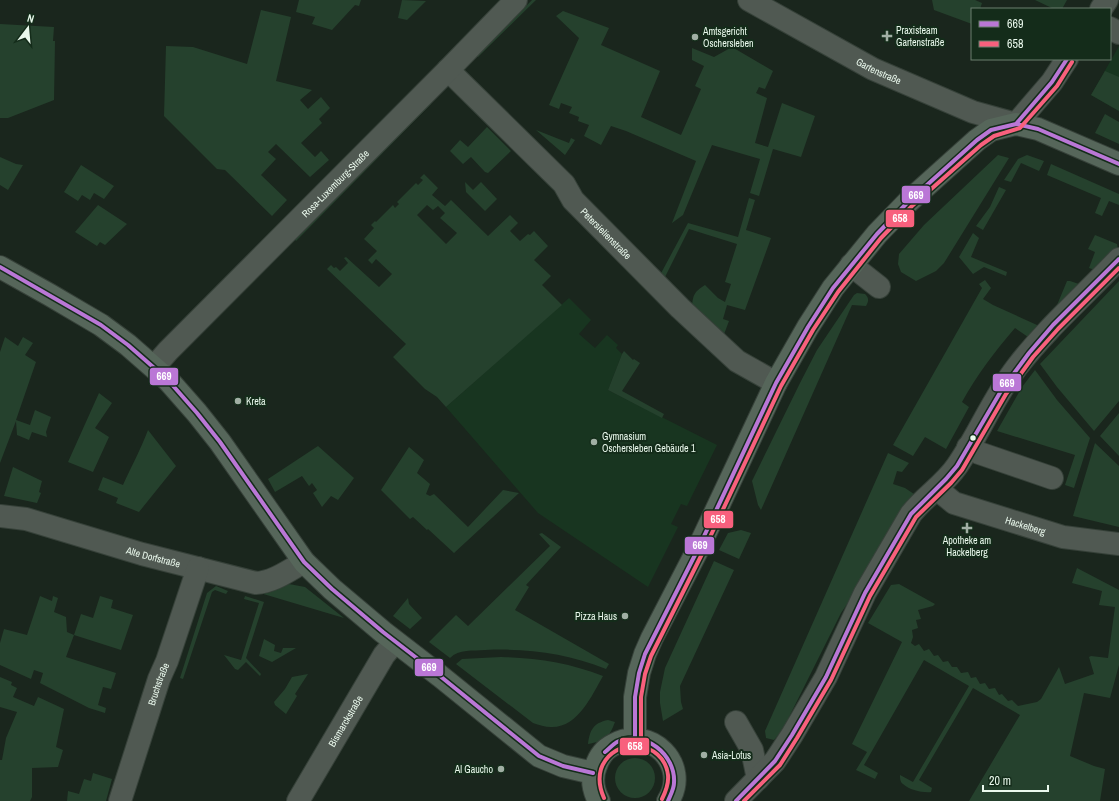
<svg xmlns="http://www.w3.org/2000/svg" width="1119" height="801" viewBox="0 0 1119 801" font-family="'Archivo Narrow',sans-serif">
	<rect width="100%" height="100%" fill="#1a261d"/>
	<!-- built -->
	<path fill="#183520" d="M 1119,46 L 1119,111 L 1091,95 Z
		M 569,298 L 591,320 L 579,334 L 595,348 L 607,335 L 618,345 L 616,348 L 622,354 L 608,390 L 717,445 L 687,506 L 681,504 L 671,524 L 678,527 L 648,587 L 538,513 L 446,407 Z"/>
	<!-- green -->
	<path fill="#25412d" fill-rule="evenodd" d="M 299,0 L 361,0 L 359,6 L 355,5 L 332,30 L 312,24 L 315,17 L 296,12 Z
		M 402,0 L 426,1 L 407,20 L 398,18 Z
		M 532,0 L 536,0 L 478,57 L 477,56 Z
		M 932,0 L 975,0 L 982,3 L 980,9 L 972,9 L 972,24 L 934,10 Z
		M 1035,0 L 1067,0 L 1062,9 L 1054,9 Z
		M 261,10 L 291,17 L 276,81 L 312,90 L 300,100 L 308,109 L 321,97 L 330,108 L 319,119 L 322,123 L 301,143 L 315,157 L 321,151 L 329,160 L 310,177 L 276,144 L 268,152 L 276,159 L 261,175 L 287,200 L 272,216 L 225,170 L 217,169 L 164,116 L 166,46 L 193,47 L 247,64 Z
		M 563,11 L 609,28 L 601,45 L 660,71 L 641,117 L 681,135 L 701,89 L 695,86 L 704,66 L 692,60 L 692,48 L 714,57 L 732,47 L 773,71 L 765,89 L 759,87 L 756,93 L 767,98 L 755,143 L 768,147 L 782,103 L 815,116 L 801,157 L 773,149 L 759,196 L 750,193 L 760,159 L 712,145 L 683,215 L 672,223 L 696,161 L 626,131 L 611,126 L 601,145 L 584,136 L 589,125 L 578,121 L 579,117 L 569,113 L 572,107 L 561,103 L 559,109 L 549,105 L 579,38 L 556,16 Z
		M 0,24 L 54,27 L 53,41 L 55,41 L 54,100 L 8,118 L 0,118 Z
		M 1105,71 L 1119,77 L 1119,111 L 1091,95 Z
		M 429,103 L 431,104 L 296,241 L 294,238 Z
		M 1105,114 L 1119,122 L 1119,144 L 1095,133 Z
		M 487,127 L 511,151 L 488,173 L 485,172 L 471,157 L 463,164 L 450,151 L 460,140 L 468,147 Z
		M 536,130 L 569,143 L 571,138 L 575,140 L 565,155 Z
		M 998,155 L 1009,158 L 944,263 L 936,271 L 916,281 L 901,272 L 898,264 L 899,254 L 924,225 Z
		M 1027,155 L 1044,161 L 1039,171 L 1021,163 L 1011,182 L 1004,180 L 1018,159 Z
		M 0,157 L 16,164 L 23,165 L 8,190 L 0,185 Z
		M 1051,164 L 1119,194 L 1119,205 L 1109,201 L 1102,216 L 1095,213 L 1101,198 L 1047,175 Z
		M 81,165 L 114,186 L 104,199 L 94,193 L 90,200 L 82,195 L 78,201 L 64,192 Z
		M 424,174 L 438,188 L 432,195 L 445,206 L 451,200 L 488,236 L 510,215 L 518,223 L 510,231 L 520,241 L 528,234 L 530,235 L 534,231 L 548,246 L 534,260 L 551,276 L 542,285 L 562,305 L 446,407 L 437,397 L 425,389 L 393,357 L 406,344 L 327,269 L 331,265 L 334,268 L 336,267 L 340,271 L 348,263 L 344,258 L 346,257 L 379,287 L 392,274 L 376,259 L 372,264 L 368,260 L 377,251 L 364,239 L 374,228 L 371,225 L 375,221 L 376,222 L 393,205 L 395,208 L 399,204 L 397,202 L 416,183 L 418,185 L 423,180 L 420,178 ZM 427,205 L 433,210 L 438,206 L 445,213 L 440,218 L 457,233 L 446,244 L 417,215 Z
		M 465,182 L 473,190 L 481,182 L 497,199 L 485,211 L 466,192 Z
		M 999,187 L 1006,190 L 983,230 L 976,226 L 990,207 Z
		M 749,198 L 755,200 L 746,230 L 771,238 L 745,310 L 727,305 L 723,319 L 729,321 L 723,337 L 692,307 C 693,295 694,292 705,285 L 718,298 L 725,302 L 731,284 L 725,282 L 737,244 L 689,229 L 665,277 L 674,286 L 672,289 L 659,277 L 688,223 L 738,237 Z
		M 98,205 L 127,224 L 105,245 L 100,242 L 97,246 L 75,232 Z
		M 973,233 L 979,238 L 971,257 L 1007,272 L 1006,276 L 984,267 L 973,274 L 959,257 Z
		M 1095,235 L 1117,244 L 1118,249 L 1095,270 L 1089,268 L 1095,252 L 1088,249 Z
		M 985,280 L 991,288 L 983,299 L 993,305 L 1037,325 L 1039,327 L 1028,337 L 1015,328 C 995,351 977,375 962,402 L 969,407 L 946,449 L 925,437 L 913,456 L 893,445 L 982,288 L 979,284 Z
		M 1067,281 L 1070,281 L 1079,284 L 1055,310 Z
		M 1119,281 L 1119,401 L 1094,431 L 1057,387 L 1040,364 Z
		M 857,293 L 865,294 C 869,298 869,301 866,306 L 852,305 L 761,510 L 758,505 L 752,481 L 800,383 L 817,350 L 854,295 Z
		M 5,337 L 18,346 L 23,337 L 33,343 L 25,355 L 36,362 L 16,420 L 30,425 L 35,410 L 51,417 L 46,432 L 47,437 L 32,432 L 29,440 L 17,435 L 16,421 L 0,463 L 0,352 Z
		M 624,351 L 633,360 L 634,359 L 640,363 L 622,391 L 664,414 L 662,418 L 608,390 L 622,354 Z
		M 1035,370 L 1057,400 L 1090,438 L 1074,488 L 1065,485 L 1075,455 L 997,431 L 1022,387 Z
		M 99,393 L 112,403 L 95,428 L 109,437 L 93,472 L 68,462 Z
		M 1119,413 L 1119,456 L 1100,436 Z
		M 148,430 L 176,466 L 139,512 L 116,503 L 118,498 L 98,490 L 103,477 L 123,485 C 131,467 141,449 148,430 Z
		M 1095,443 L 1119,466 L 1119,527 L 1073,516 Z
		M 318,446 L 354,478 L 338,500 L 331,496 L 322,507 L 313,493 L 317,490 L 312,483 L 309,486 L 302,476 L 275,492 L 268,479 Z
		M 409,447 L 424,460 L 417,473 L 430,484 L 426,494 L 430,496 L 434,494 L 468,527 L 503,490 L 519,493 L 454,553 L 428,529 L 427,530 L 413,517 L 410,519 L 381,490 Z
		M 888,453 L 909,463 L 902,472 L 897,471 L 893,484 L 905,488 L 914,494 L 863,581 L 841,613 L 783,729 L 774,740 L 766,738 L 765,731 Z
		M 13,467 L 42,481 L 39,492 L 41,493 L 37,503 L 4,496 Z
		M 741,530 L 751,533 L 739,559 L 719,550 L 728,533 Z
		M 542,533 L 561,547 L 526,585 L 529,587 L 515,610 L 609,664 L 606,669 C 567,653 527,648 485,650 C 473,651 459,649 450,658 L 429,642 L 456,615 L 468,626 L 550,546 L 539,534 Z
		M 714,561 L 734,570 L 680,686 L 681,702 L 683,709 L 663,721 L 660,703 L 660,692 L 665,668 Z
		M 1077,568 L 1119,590 L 1119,665 L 1110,698 L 1084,693 L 1070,756 L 1094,766 L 1105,769 L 1100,801 L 969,801 L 1020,715 L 973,688 L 919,780 L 932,788 L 931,792 C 923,793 909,790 903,784 C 900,782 900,778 900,775 L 913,782 L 969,686 L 924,660 L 864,765 L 878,773 L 875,779 L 856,770 L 867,752 L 852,744 L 902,642 L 868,623 L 891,585 L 899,584 L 935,604 L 933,606 L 918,610 L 921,619 L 916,620 L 918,628 L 912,630 L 913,637 L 911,643 L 915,646 L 919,644 L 924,651 L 929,649 L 934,656 L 938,655 L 943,662 L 948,661 L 952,667 L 957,667 L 961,673 L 968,672 L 971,678 L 976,677 L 980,684 L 985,683 L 989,689 L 995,688 L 999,695 L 1002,694 L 1008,701 L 1012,700 L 1018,706 L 1037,702 L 1041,699 L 1059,667 L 1065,684 L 1094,674 L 1089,657 L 1091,656 L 1108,658 L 1115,607 L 1099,605 L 1102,591 L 1072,583 Z
		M 289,584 L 305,587 L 344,618 L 260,593 L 270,592 Z
		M 216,586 L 228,591 L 226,594 L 215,590 L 212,592 L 183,679 L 180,678 L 207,593 Z
		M 40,596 L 52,601 L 53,596 L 58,598 L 54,612 L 66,617 L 67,632 L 74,635 L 81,614 L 93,618 L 100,596 L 113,600 L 111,608 L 133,615 L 121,650 L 74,635 L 66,657 L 116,673 L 111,689 L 103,687 L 98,705 L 106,708 L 105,713 L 89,708 L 40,683 L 43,673 L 34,670 L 31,679 L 0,665 L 0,643 L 4,629 L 27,635 Z
		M 245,596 L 264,602 L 246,658 L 261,674 L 260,676 L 246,662 L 238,670 L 235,669 L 224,655 L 241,660 L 259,603 L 244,599 Z
		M 408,598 L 409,604 L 422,618 L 410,629 L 393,616 Z
		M 264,639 L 275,645 L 274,651 L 281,653 L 283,648 L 296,648 L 272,662 L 259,656 Z
		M 501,657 C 537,658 570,663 603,676 C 592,695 578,728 551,727 C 545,727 539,725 533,723 L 456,664 L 462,659 Z
		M 308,674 L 295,694 L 297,696 L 286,714 L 275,705 L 274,702 L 285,689 L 292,677 Z
		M 0,677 L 12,682 L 11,685 L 17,688 L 13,697 L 34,706 L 38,697 L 64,709 L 56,747 L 63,750 L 58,767 L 32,768 L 32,797 L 30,801 L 0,801 L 0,760 L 2,760 L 6,738 L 17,712 L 0,707 Z
		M 608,720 L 615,722 C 609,738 605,741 588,744 C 590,730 593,723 608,720 Z
		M615 778a20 20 0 1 1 40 0a20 20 0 1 1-40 0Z
		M 93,773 L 112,779 L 106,801 L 67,801 L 68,791 L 79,794 L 84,779 L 91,781 Z"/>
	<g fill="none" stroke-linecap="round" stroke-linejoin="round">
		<!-- minor casing -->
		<g stroke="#364139" stroke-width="24">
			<g id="minor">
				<path id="s1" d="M 749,0 L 873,69 L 973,112 L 1016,124 L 1052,82 L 1067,59"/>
				<path d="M 1101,9 L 1107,0"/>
				<path d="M 1110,28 L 1119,33"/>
				<path id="s2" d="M 448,70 L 564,184 L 573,200 L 680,308 L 737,361 L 776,383"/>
				<path d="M 851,265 L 879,287"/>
				<path id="s3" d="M 154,367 L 168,351 L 448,70 L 516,0"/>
				<path d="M 968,447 L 979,453 L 1052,478"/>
				<path id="s4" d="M 937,489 L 954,503 L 1063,537 L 1119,544"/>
				<path id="s5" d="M 0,516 L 26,519 L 142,554 L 256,583 C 274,582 289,570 304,562"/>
				<path d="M 736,722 L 752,750 L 758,779"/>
				<path id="s6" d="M 120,801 L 159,679 L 167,661 L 198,568"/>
				<path id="s7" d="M 298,801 L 384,655 L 395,642"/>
				<path d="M 736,801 L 775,761 L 792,735 L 826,677 L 865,593 L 911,514 C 925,496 944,485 957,466 C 979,434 993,398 1017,367 C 1047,328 1085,295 1119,259"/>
			</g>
		</g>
		<!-- major casing -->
		<g stroke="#364139" stroke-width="24">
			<path id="major" d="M 0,267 L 50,295 L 101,325 L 128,345 L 168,380 L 197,413 L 220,442 L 304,562 L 332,589 L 383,632 L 440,676 L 539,756 L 563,766 L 593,773
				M 635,739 L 635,697 L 639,673 L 645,654 L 652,638 L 698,549 L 776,383 L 808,327 L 833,288 L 877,234 L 908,202 L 977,140 L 991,130 L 1016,124 L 1038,129 L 1119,164
				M 599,801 C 593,790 591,778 596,766 C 599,757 605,749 613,745 C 650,724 691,765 668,801"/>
		</g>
		<!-- minor -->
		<use href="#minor" stroke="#505952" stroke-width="22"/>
		<!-- major -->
		<use href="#major" stroke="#56665a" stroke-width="22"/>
		<!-- bus-1 casing -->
		<g stroke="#142c1a" stroke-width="7">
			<path id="bus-1" d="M 1016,124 L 1038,129 L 1119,164
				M 0,267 L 101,325 L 128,345 L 168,380 L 197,413 L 220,442 L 304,562 L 332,589 L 383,632 L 440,676 L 539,756 L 563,766 L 593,773
				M 635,739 L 635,697 L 639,673 L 645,654 L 698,549 L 776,383 L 808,327 L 833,288 L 877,234 L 908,202 L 977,140 L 991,130 L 1016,124 L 1052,82 L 1067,59
				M 605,752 C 609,749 613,744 617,742 C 645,729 676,755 674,783 C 674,789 670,796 668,801
				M 736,801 L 775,761 L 792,735 L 826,677 L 865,593 L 911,514 L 946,479 L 957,466 L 1001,391 L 1029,353 L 1053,325 L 1119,259"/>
		</g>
		<!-- bus-2 casing -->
		<g stroke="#142c1a" stroke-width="7">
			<path id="bus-2" d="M 641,739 L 641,697 L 645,674 L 651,656 L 703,552 L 781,386 L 813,330 L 838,292 L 881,238 L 912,206 L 981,145 L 994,136 L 1020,128 L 1057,86 L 1072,62
				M 604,798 C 600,789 598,779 601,769 C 613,735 664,740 668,775 C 669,784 666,791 662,799
				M 744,801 L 780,765 L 797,738 L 831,680 L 870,596 L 916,517 L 951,483 L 962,470 L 1006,394 L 1033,357 L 1058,329 L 1119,268"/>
		</g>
		<!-- bus-1 -->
		<use href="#bus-1" stroke="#ba77d6" stroke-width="4"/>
		<!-- bus-2 -->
		<use href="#bus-2" stroke="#f8607d" stroke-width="4"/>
	</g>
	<!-- markers -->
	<g fill="#a1afa4" stroke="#142c1a" stroke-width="1.5">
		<path d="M885 30h4v4h4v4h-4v4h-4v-4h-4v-4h4z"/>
		<circle cx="695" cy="37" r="4"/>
		<circle cx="238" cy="401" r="4"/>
		<circle cx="594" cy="442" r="4"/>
		<path d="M965 522h4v4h4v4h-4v4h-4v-4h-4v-4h4z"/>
		<circle cx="625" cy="616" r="4"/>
		<circle cx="704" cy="755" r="4"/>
		<circle cx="501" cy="769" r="4"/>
	</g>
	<circle fill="#eaf9ed" stroke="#142c1a" stroke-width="1.5" cx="973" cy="438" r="3.5"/>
	<g text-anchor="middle" stroke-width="4" stroke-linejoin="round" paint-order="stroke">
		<!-- poi labels -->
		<g font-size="10" fill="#eaf9ed" stroke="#142c1a" text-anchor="start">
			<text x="896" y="34">Praxisteam<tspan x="896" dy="12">Gartenstraße</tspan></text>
			<text x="703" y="35">Amtsgericht<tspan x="703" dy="12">Oschersleben</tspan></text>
			<text x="246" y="405">Kreta</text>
			<text x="602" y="440">Gymnasium<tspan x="602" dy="12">Oschersleben Gebäude 1</tspan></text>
			<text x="967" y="544" text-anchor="middle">Apotheke am<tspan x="967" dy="12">Hackelberg</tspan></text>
			<text x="617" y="620" text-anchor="end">Pizza Haus</text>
			<text x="712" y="759">Asia-Lotus</text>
			<text x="493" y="773" text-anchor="end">Al Gaucho</text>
		</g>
		<!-- street labels -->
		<g font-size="10" fill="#eaf9ed" stroke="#142c1a">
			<text dy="4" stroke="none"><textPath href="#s1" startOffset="148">Gartenstraße</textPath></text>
			<text dy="4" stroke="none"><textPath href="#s3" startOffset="258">Rosa-Luxemburg-Straße</textPath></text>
			<text dy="4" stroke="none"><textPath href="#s2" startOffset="228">Petersielienstraße</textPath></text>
			<text dy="4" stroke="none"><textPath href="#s4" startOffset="97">Hackelberg</textPath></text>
			<text dy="4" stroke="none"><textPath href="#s5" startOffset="159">Alte Dorfstraße</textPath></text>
			<text dy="4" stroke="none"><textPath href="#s6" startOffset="123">Bruchstraße</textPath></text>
			<text dy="4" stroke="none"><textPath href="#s7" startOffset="93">Bismarckstraße</textPath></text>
		</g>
	</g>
	<g stroke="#142c1a" stroke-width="1.5">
		<rect x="901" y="185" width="30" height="19" rx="4" fill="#ba77d6"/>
		<rect x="885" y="209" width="30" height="19" rx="4" fill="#f8607d"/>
		<rect x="149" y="367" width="30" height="19" rx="4" fill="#ba77d6"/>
		<rect x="992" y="373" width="30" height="19" rx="4" fill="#ba77d6"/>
		<rect x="703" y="510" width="31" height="19" rx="4" fill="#f8607d"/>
		<rect x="684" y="536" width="31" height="19" rx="4" fill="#ba77d6"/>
		<rect x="414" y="658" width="30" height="19" rx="4" fill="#ba77d6"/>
		<rect x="619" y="737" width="31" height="19" rx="4" fill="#f8607d"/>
	</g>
	<g font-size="11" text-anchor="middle" font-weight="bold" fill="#fff">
		<text x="916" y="199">669</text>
		<text x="900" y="222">658</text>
		<text x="164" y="380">669</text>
		<text x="1007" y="387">669</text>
		<text x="718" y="523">658</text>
		<text x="700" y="549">669</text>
		<text x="429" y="671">669</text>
		<text x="635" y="750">658</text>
	</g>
	<!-- legend -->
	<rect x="971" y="8" width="140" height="52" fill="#142c1a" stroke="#6a7e6e"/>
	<rect x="979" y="21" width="20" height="6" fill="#ba77d6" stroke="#6a7e6e"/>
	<text x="1007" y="28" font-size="12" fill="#eaf9ed">669</text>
	<rect x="979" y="41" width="20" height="6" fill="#f8607d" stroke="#6a7e6e"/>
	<text x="1007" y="48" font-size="12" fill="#eaf9ed">658</text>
	<!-- north arrow -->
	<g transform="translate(28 28) rotate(16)" stroke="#142c1a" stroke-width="3" paint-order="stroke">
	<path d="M0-3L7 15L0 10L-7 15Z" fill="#eaf9ed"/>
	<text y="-6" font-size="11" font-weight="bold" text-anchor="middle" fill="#eaf9ed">N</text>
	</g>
	<!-- scale -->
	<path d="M983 785v6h65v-6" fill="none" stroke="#eaf9ed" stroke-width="2"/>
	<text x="989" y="785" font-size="12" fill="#eaf9ed" stroke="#142c1a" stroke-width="3" paint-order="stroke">20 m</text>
</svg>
